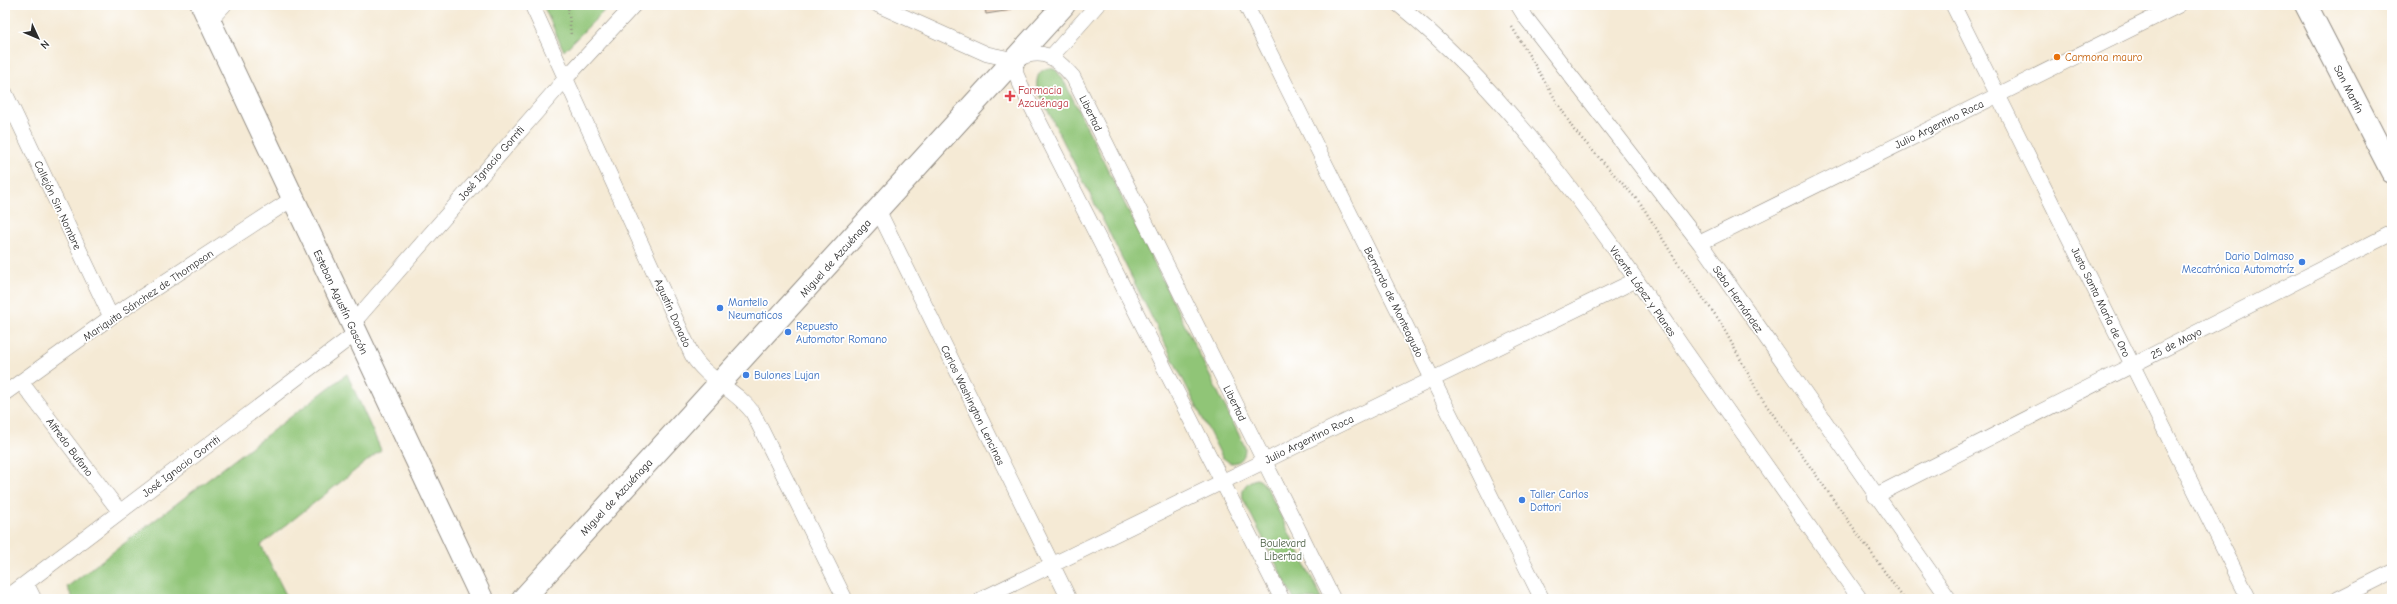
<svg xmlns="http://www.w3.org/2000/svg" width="2397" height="604" viewBox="0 0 2397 604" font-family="'Comic Neue',sans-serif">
	<rect width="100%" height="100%" fill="#fff"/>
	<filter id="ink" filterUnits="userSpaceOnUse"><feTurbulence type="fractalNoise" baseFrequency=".025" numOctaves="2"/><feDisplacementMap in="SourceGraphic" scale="8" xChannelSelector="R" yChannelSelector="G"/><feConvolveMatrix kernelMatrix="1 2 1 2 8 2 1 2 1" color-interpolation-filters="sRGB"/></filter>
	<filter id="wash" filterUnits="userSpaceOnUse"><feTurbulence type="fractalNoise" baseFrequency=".012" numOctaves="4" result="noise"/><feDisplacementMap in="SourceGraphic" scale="16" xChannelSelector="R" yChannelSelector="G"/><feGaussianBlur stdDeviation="0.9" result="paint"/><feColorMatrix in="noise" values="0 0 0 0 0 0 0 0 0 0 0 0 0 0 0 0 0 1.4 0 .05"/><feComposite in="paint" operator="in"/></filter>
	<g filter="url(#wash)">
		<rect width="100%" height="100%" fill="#f5ead5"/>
		<!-- green -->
		<path fill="#90c577" stroke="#5e7851" d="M 543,5 L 610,5 L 564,51 Z
			M 1050,68 L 1056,70 L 1064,81 L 1245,447 C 1245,458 1241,463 1230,463 L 1222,457 L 1037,89 C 1036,78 1038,69 1050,68 Z
			M 347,374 L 381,450 L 261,545 L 288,599 L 73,599 L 67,587 Z
			M 1257,479 L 1261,481 L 1268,490 L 1322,599 L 1294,599 L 1243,499 C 1241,489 1246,481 1257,479 Z"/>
		<g id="blocks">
			<!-- building -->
			<path fill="#d4a57c" d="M 985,5 L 1011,5 L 1011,10 L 986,14 Z"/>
		</g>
	</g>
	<g filter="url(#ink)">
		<use href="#blocks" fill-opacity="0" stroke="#908a80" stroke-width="1"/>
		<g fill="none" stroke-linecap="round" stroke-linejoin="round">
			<!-- street casing -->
			<g stroke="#908a80" stroke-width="16">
				<path id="street" d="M 532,5 L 692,355 C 707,380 737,390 753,413 L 845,599
					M 878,5 L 987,54 L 1015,60
					M 1246,5 L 1542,599
					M 1399,5 C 1514,98 1598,224 1681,345 C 1740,430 1801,514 1860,599
					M 1518,5 L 1526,18 L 1700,243 L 1949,599
					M 1953,5 L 2249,599
					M 209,21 L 224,5
					M 1051,57 L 1097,5
					M 1015,60 C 1042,47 1055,56 1073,77 L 1333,599
					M 1015,60 L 1016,74 L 1023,90 L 1282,599
					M 5,93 L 111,317
					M 878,210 L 1069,599
					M 1700,243 L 2179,5
					M 352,324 L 567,77 L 634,5
					M 21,382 L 120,512
					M 5,393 L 111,317 L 292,199
					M 1875,496 L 2392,233
					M 26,583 L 34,599
					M 5,599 L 356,333
					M 982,599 L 1636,280
					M 2338,599 L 2392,572"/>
			</g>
			<!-- secondary casing -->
			<g stroke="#908a80" stroke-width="24">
				<path id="secondary" d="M 202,5 L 482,599
					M 2306,5 L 2392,172"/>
			</g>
			<!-- primary casing -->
			<g stroke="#908a80" stroke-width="24">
				<path id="primary" d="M 523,599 L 1064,5"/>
			</g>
			<!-- path -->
			<path stroke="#908a80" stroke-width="2.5" stroke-dasharray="1 3" stroke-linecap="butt" d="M 568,5 L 571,35
				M 1512,27 L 1574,130 L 1641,204 L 1677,262 L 1719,320 L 1762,399 L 1904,599"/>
			<!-- street -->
			<use href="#street" stroke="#fff" stroke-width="15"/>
			<!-- secondary -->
			<use href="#secondary" stroke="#fff" stroke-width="22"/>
			<!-- primary -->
			<use href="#primary" stroke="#fff" stroke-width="22"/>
		</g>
	</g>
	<!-- markers -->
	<circle fill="#e8710a" stroke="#fff" stroke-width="1.5" cx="2057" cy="57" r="4"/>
	<path fill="#e0444e" stroke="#fff" stroke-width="1.5" d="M1008 90h4v4h4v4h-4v4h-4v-4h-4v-4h4z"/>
	<g fill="#3f7fe0" stroke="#fff" stroke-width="1.5">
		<circle cx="2302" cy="262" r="4"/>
		<circle cx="720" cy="308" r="4"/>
		<circle cx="788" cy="332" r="4"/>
		<circle cx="746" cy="375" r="4"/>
		<circle cx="1522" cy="500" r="4"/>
	</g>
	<g text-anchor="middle" stroke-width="3.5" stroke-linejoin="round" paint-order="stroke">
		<!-- food labels -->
		<g font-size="11" fill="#c56008" stroke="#fff" text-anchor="start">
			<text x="2065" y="61">Carmona mauro</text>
		</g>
		<!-- street labels -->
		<g font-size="11" fill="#2b2b2b" stroke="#fff">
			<text transform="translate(2349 89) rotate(63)" y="4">San Martín</text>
			<text transform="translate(1091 113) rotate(64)" y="4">Libertad</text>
			<text transform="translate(1939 124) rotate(-26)" y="4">Julio Argentino Roca</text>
			<text transform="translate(491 163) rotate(-49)" y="4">José Ignacio Gorriti</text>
			<text transform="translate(58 205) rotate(65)" y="4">Callejón Sin Nombre</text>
			<text transform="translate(835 258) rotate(-48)" y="4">Miguel de Azcuénaga</text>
			<text transform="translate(1643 291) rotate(55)" y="4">Vicente López y Planes</text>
			<text transform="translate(148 295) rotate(-34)" y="4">Mariquita Sánchez de Thompson</text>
			<text transform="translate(1738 299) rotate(55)" y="4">Seba Hernández</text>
			<text transform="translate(341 302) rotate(65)" y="4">Esteban Agustín Gascón</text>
			<text transform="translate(1394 302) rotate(64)" y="4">Bernardo de Monteagudo</text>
			<text transform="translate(2101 302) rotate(64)" y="4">Justo Santa María de Oro</text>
			<text transform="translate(673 313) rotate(66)" y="4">Agustín Donado</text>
			<text transform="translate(2176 343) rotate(-27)" y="4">25 de Mayo</text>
			<text transform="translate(1235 403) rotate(64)" y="4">Libertad</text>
			<text transform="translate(973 405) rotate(64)" y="4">Carlos Washington Lencinas</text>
			<text transform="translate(1309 439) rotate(-26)" y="4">Julio Argentino Roca</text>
			<text transform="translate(70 447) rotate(53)" y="4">Alfredo Bufano</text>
			<text transform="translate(181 466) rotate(-37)" y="4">José Ignacio Gorriti</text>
			<text transform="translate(616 497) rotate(-47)" y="4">Miguel de Azcuénaga</text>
		</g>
		<!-- health labels -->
		<g font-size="11" fill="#be3a42" stroke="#fff" text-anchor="start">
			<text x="1018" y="94">Farmacia<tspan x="1018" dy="13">Azcuénaga</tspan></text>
		</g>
		<!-- shop labels -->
		<g font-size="11" fill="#366cbe" stroke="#fff" text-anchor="start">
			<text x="2294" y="260" text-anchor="end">Dario Dalmaso<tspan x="2294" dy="13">Mecatrónica Automotríz</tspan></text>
			<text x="728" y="306">Mantello<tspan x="728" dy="13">Neumaticos</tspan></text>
			<text x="796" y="330">Repuesto<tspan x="796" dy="13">Automotor Romano</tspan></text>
			<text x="754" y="379">Bulones Lujan</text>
			<text x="1530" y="498">Taller Carlos<tspan x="1530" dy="13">Dottori</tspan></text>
		</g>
		<!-- park labels -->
		<g font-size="11" fill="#4e6146" stroke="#fff">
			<text x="1283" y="547">Boulevard<tspan x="1283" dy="13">Libertad</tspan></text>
		</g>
	</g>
	<!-- margin -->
	<rect width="2397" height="604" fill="none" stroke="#fff" stroke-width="20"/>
	<!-- north arrow -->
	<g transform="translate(38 38) rotate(134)" stroke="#ffffff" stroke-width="3" paint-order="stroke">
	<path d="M0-3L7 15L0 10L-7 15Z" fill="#2b2b2b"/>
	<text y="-6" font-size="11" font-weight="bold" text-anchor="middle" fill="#2b2b2b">N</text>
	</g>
</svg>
